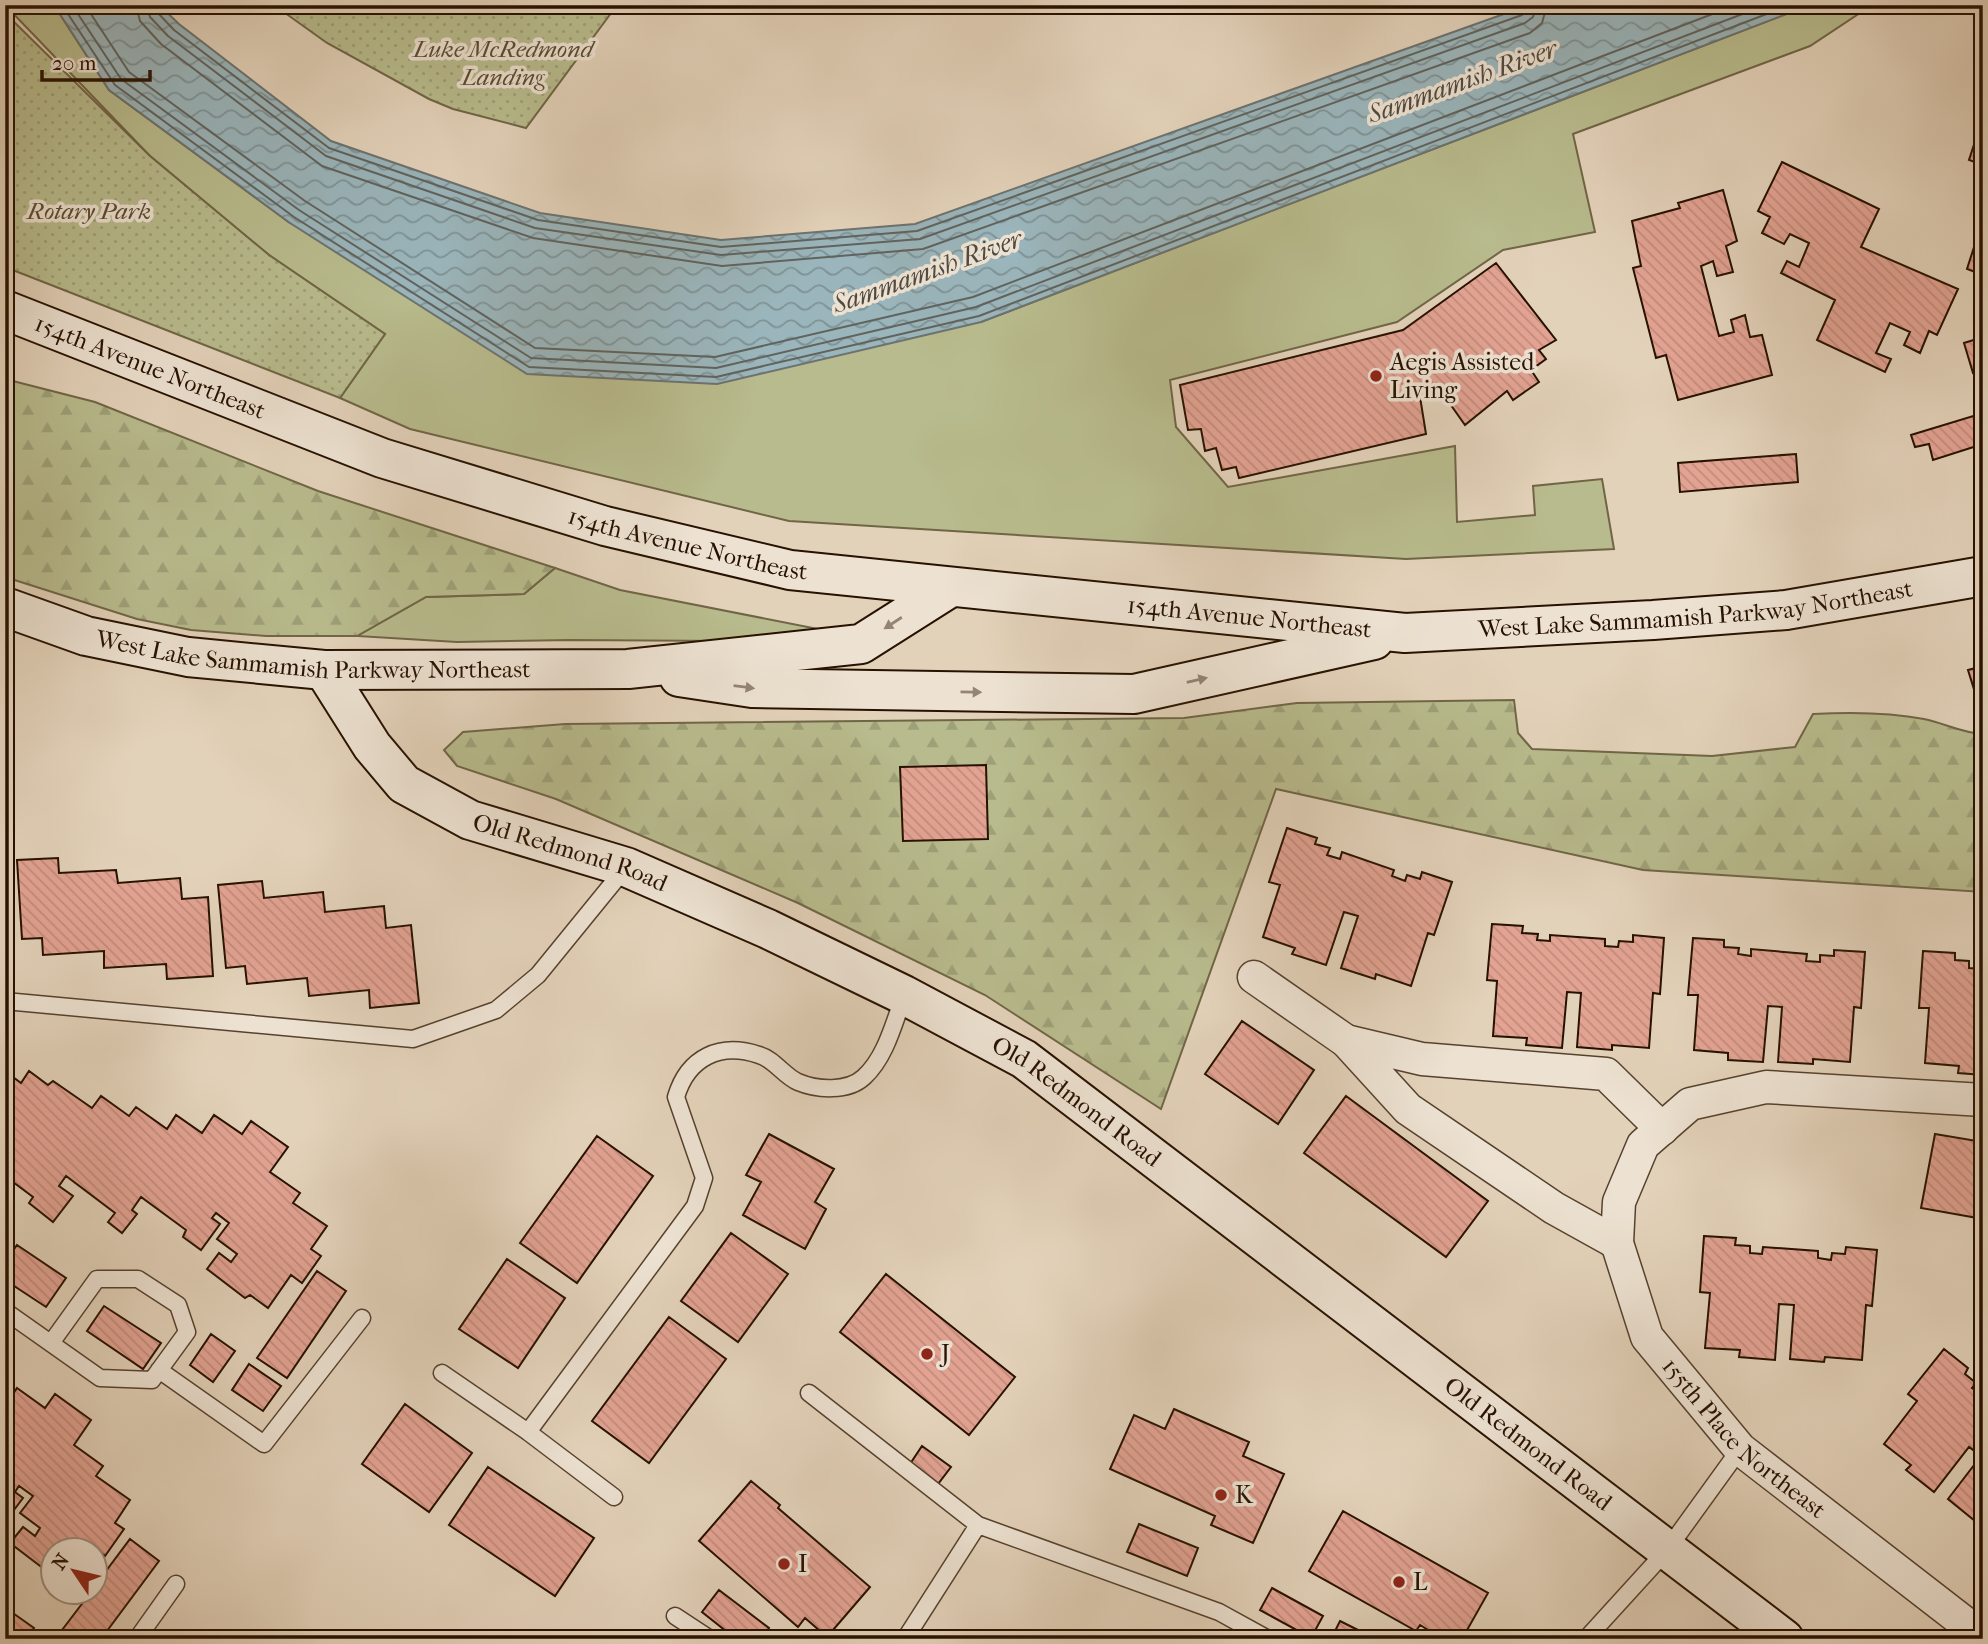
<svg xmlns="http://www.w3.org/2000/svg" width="1988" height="1644" viewBox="0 0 1988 1644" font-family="'IM FELL French Canon',serif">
	<defs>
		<pattern id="forest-firs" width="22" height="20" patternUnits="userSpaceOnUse" patternTransform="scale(1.75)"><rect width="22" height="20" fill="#b8bb8d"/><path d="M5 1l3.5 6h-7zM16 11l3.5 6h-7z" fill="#9ea078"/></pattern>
		<pattern id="park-dots" width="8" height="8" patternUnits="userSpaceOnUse" patternTransform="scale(1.75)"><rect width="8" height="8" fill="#b8bb8d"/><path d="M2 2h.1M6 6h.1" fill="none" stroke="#9ea078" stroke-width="1.8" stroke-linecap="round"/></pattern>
		<pattern id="water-waves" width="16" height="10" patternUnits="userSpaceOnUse" patternTransform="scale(1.75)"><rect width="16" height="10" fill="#9ab5bb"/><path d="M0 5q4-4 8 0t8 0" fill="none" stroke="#7e9296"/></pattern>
		<pattern id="building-back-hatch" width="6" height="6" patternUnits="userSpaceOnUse" patternTransform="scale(1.75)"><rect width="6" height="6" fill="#e3a393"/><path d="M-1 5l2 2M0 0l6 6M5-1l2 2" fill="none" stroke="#c38b7d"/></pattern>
	</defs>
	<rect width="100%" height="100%" fill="#e3d2ba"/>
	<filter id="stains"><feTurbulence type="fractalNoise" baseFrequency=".00286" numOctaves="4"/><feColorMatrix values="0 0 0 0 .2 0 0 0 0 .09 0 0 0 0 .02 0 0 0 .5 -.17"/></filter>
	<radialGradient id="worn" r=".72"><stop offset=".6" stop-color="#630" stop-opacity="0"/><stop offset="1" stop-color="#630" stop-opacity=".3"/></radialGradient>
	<!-- green -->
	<path fill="#b8bb8d" stroke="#706646" stroke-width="2" d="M 5,5 L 54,5 L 109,90 L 290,223 L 981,322 L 1810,5 L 1872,5 L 1810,46 L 1573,134 L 1595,232 L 1503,250 L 1397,322 L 1170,380 L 1176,427 L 1228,487 L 1455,446 L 1457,522 L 1535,515 L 1533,486 L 1602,479 L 1614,549 L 1406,559 L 789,521 L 410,429 L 340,398 L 385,334 L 269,255 L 150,156 Z
		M 555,568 L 620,590 L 828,631 L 727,641 L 570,640 L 457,642 L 357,636 L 426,597 L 524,594 Z"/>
	<!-- forest -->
	<path fill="url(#forest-firs)" stroke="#706646" stroke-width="2" d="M 5,379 L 95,402 L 318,491 L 555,568 L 524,594 L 426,597 L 357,636 L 266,636 L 191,630 L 137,619 L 5,577 Z
		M 1514,700 L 1518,733 L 1532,749 L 1712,756 L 1795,747 L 1813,714 C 1850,712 1888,712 1924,719 C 1944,723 1962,733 1983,734 L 1983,892 L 1643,870 L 1276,789 L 1161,1109 L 985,995 L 798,903 L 556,799 L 457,766 L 444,750 L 463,732 L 565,724 L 1184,718 L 1297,703 Z"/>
	<!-- park -->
	<path fill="url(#park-dots)" stroke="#706646" stroke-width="2" d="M 274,5 L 617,5 L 526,128 L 453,109 L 429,99 L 327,43 Z
		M 5,13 L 150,156 L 269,255 L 385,334 L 340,398 L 5,267 Z"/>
	<!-- water -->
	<path fill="url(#water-waves)" stroke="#6c7370" stroke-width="2" d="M 54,5 L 159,5 L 179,24 L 331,141 L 540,213 L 721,240 L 915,224 L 1529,5 L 1810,5 L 981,322 L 717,384 L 527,374 L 290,223 L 109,90 Z"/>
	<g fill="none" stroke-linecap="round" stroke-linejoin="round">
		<!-- shore -->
		<path stroke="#60635e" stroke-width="2" d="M 62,5 L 115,85 L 294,217 L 529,367 L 716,377 L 979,316 L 1790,5
			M 72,5 L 121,79 L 299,210 L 531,358 L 716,368 L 976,307 L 1766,5
			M 85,5 L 129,72 L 305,201 L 535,348 L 715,357 L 973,297 L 1736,5
			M 136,5 L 140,21 L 161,44 L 322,166 L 533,238 L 722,266 L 923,249 L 1530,33 L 1542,23 L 1547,5
			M 146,5 L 150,17 L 168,36 L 326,156 L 535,228 L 721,255 L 920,239 L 1525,23 L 1533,17 L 1536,5
			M 155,5 L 157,12 L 174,30 L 329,148 L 538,220 L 721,247 L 917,231 L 1522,15 L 1527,11 L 1528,5"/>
	</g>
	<!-- building -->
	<path fill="url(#building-back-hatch)" stroke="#271100" stroke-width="2" d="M 722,5 L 749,5 L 749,8 L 723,11 Z
		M 1983,117 L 1983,165 L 1969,160 Z
		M 1782,162 L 1879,209 L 1861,247 L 1958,289 L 1937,335 L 1929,331 L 1920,353 L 1904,345 L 1910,332 L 1890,323 L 1876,353 L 1891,359 L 1885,372 L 1817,340 L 1835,300 L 1781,273 L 1787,261 L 1799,267 L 1809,243 L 1790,234 L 1784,244 L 1762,233 L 1770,217 L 1758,211 Z
		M 1723,190 L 1737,241 L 1726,246 L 1733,272 L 1717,276 L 1713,261 L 1701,266 L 1719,336 L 1734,332 L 1731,320 L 1745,315 L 1750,337 L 1762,335 L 1772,375 L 1678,400 L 1666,355 L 1656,358 L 1633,268 L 1641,266 L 1632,221 L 1680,208 L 1678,203 Z
		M 1974,247 L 1982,250 L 1983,248 L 1983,275 L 1967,269 Z
		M 1496,263 L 1556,340 L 1539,350 L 1546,359 L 1531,370 L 1539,382 L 1513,400 L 1507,391 L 1465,425 L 1436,384 L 1420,397 L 1426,434 L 1239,478 L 1236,467 L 1222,470 L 1216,448 L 1205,451 L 1201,429 L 1188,430 L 1180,385 L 1403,330 Z
		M 1983,337 L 1983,370 L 1973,373 L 1964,343 Z
		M 1983,413 L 1983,444 L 1933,460 L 1929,444 L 1915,447 L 1911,435 Z
		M 1796,454 L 1798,482 L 1680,492 L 1678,463 Z
		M 1983,666 L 1983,713 L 1981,712 L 1968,670 Z
		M 986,765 L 988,839 L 903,841 L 900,767 Z
		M 1287,828 L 1317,838 L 1315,844 L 1330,848 L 1327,855 L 1340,859 L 1342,852 L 1394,870 L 1392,876 L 1405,881 L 1407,875 L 1420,879 L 1422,872 L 1452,882 L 1434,935 L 1428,933 L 1411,986 L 1376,974 L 1375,979 L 1341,968 L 1358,916 L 1344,912 L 1326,965 L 1292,954 L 1295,948 L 1263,937 L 1280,885 L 1269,882 Z
		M 58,858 L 59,873 L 116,870 L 118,883 L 180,878 L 182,899 L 208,897 L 213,976 L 167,979 L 166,964 L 104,968 L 104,951 L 43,955 L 42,938 L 22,939 L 17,860 Z
		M 262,881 L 264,898 L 323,892 L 325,912 L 384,906 L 386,928 L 411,925 L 419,1003 L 370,1008 L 369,990 L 309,996 L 307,978 L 247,984 L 245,966 L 226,968 L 218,885 Z
		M 1492,924 L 1523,926 L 1522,933 L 1538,934 L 1537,940 L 1550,941 L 1550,935 L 1605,939 L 1605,946 L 1618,947 L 1619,941 L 1633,942 L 1633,935 L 1664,938 L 1660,994 L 1653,993 L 1649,1048 L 1612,1045 L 1612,1050 L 1577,1047 L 1581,993 L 1567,992 L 1562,1048 L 1526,1045 L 1527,1038 L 1493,1036 L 1497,981 L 1487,980 Z
		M 1693,938 L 1724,940 L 1724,947 L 1739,948 L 1738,954 L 1751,956 L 1751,949 L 1807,954 L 1806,961 L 1820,962 L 1820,955 L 1834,956 L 1834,950 L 1865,952 L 1861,1008 L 1854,1007 L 1850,1062 L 1813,1059 L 1813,1064 L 1778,1062 L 1782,1007 L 1768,1006 L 1763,1062 L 1728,1060 L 1728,1053 L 1694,1050 L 1698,995 L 1688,995 Z
		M 1923,951 L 1955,953 L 1955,960 L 1969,961 L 1969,968 L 1982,969 L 1983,962 L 1983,1075 L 1958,1073 L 1959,1066 L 1925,1063 L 1929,1008 L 1919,1008 Z
		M 1242,1021 L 1314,1070 L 1278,1124 L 1205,1074 Z
		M 5,1071 L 21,1083 L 29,1071 L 48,1085 L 53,1081 L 92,1108 L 101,1096 L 129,1116 L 136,1107 L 167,1129 L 176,1115 L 202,1133 L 214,1115 L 242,1134 L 251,1121 L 288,1147 L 270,1172 L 300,1193 L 293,1203 L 327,1226 L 311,1249 L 321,1256 L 302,1283 L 291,1275 L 268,1308 L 250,1295 L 245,1298 L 207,1269 L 219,1253 L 231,1262 L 237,1254 L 217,1239 L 229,1223 L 216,1213 L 212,1218 L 220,1224 L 201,1250 L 183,1237 L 186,1230 L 141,1197 L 132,1210 L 137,1214 L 122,1233 L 108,1222 L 115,1213 L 66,1176 L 59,1186 L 73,1196 L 53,1222 L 29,1203 L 33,1197 L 5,1176 Z
		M 1346,1096 L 1488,1201 L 1446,1257 L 1304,1153 Z
		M 769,1134 L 834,1169 L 815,1202 L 826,1209 L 805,1249 L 743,1215 L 761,1182 L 746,1175 Z
		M 1935,1134 L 1983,1142 L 1983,1219 L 1921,1208 Z
		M 597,1136 L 653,1176 L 577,1283 L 520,1243 Z
		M 731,1233 L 788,1274 L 738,1342 L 681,1301 Z
		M 1704,1236 L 1736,1238 L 1735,1245 L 1750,1246 L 1750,1253 L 1762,1254 L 1763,1247 L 1818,1251 L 1818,1258 L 1831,1260 L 1832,1253 L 1845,1254 L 1846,1247 L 1877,1250 L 1872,1306 L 1866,1305 L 1862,1360 L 1825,1357 L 1824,1362 L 1790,1359 L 1794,1305 L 1779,1304 L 1775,1360 L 1739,1357 L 1740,1350 L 1705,1348 L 1710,1293 L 1700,1292 Z
		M 17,1245 L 66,1278 L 46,1307 L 5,1280 L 5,1262 Z
		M 507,1259 L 565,1298 L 518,1368 L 459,1329 Z
		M 317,1271 L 346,1291 L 287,1378 L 257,1358 Z
		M 886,1274 L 1015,1377 L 969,1435 L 840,1332 Z
		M 104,1306 L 161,1343 L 143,1369 L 87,1331 Z
		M 669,1317 L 726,1359 L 649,1463 L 592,1421 Z
		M 211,1334 L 235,1351 L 213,1382 L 190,1365 Z
		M 1944,1349 L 1968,1368 L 1965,1374 L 1976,1383 L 1972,1388 L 1983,1395 L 1983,1520 L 1978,1516 L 1975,1521 L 1948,1499 L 1981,1456 L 1969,1447 L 1934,1492 L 1906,1470 L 1911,1465 L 1884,1444 L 1917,1401 L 1908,1394 Z
		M 249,1364 L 281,1386 L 263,1411 L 232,1390 Z
		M 17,1388 L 45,1408 L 55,1394 L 91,1420 L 74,1445 L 103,1466 L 96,1476 L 130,1500 L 115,1523 L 124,1529 L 105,1556 L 95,1548 L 52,1550 L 52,1569 L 48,1572 L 10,1543 L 23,1527 L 35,1536 L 40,1528 L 20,1513 L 33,1496 L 19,1486 L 15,1492 L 23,1498 L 5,1522 L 5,1406 Z
		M 405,1404 L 472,1453 L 429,1512 L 362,1464 Z
		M 1174,1409 L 1249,1442 L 1243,1456 L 1284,1474 L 1253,1543 L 1211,1525 L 1215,1516 L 1110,1469 L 1134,1415 L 1165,1429 Z
		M 922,1446 L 951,1467 L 938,1484 L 910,1464 Z
		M 488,1467 L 594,1538 L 555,1596 L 449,1525 Z
		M 751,1481 L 780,1505 L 778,1508 L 870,1587 L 827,1637 L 805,1618 L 798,1627 L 699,1541 Z
		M 1343,1511 L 1488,1593 L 1462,1639 L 1451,1639 L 1445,1635 L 1443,1639 L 1420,1625 L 1416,1631 L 1309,1571 Z
		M 1139,1524 L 1198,1548 L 1187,1576 L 1127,1552 Z
		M 130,1539 L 159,1561 L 101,1639 L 66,1639 L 59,1634 L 91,1592 L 94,1592 L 94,1587 Z
		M 1272,1588 L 1323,1616 L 1311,1638 L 1260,1610 Z
		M 719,1590 L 769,1628 L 761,1639 L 736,1639 L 702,1612 Z
		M 10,1611 L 34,1628 L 26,1639 L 5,1639 L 5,1617 Z
		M 1340,1621 L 1376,1639 L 1331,1639 Z"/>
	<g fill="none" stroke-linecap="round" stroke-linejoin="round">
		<!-- service casing -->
		<g stroke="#56412e" stroke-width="19">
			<path id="service" d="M 5,1001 L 413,1039 L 496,1010 L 538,975 L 626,867
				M 5,1311 L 100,1378 L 152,1380 L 187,1332 L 178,1305 L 138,1279 L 97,1279 L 51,1343
				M 159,1370 L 264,1444 L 362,1318
				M 442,1373 L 528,1432 L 614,1497
				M 809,1393 L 978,1525 L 1219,1612 L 1268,1639
				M 528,1432 L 695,1206 L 704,1178 L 676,1097 C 688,1057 720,1042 759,1055 C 774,1059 784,1076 798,1082 C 817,1090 848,1092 864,1077 C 886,1057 894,1022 904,996
				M 675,1616 L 710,1639
				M 137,1639 L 176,1584
				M 905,1639 L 978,1525
				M 1586,1639 L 1667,1550 L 1740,1449"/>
		</g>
		<!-- minor casing -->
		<g stroke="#56412e" stroke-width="35">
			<g id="minor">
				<path d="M 1254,977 L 1346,1041"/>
				<path id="s1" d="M 1983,1100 L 1766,1087 L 1690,1104 L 1643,1145 L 1619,1202 L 1617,1243 L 1647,1337 L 1740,1449 L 1983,1637"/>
				<path d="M 1617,1243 L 1554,1208 L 1408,1109 L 1346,1041 L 1422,1059 L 1606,1074 L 1662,1129"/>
			</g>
		</g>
		<!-- secondary casing -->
		<g stroke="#271100" stroke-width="42">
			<g id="secondary">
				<path id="s2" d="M 5,310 L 382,458 L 605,526 L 790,570 L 1405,633 L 1653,620 L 1786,610 L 1983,576"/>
				<path id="s3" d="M 5,607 L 86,636 L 188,657 L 324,670 L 628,669 L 861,644 L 951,587"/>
				<path id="s4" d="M 324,670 L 372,746 L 404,784 L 470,820 L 626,867 L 768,929 L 904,995 L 1024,1059 L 1784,1639"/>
				<path d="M 679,677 L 752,688 L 1134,694 L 1374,640"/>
			</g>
		</g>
		<!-- service -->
		<use href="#service" stroke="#ede2d2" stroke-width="16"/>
		<!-- minor -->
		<use href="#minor" stroke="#ede2d2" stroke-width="32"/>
		<!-- secondary -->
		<use href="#secondary" stroke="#ede2d2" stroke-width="38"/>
	</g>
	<!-- one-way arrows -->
	<defs><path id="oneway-solid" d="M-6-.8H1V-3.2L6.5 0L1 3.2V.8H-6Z" transform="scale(1.75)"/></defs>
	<g fill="#948474">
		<use href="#oneway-solid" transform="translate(893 623) rotate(147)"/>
		<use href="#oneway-solid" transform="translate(1197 680) rotate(-13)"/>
		<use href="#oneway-solid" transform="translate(744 687) rotate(7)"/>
		<use href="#oneway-solid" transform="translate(971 692) rotate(1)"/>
	</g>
	<!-- markers -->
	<g fill="#8f2418" stroke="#ede2d2" stroke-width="2.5">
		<circle cx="1376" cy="376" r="7"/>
		<circle cx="927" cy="1354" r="7"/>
		<circle cx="1221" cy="1495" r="7"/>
		<circle cx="784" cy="1564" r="7"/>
		<circle cx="1399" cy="1582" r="7"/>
	</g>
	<g text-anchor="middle" stroke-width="7" stroke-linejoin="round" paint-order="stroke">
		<!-- park labels -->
		<g font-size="24" font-style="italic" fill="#5a4c31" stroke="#ede2d2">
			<text x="503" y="57">Luke McRedmond<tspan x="503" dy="28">Landing</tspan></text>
			<text x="89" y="219">Rotary Park</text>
		</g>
		<!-- poi labels -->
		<g font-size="24" fill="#271100" stroke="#ede2d2" text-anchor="start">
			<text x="1390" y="370">Aegis Assisted<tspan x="1390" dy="28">Living</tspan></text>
			<text x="941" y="1362">J</text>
			<text x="1235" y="1503">K</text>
			<text x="798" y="1572">I</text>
			<text x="1413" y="1590">L</text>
		</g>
		<!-- street labels -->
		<g font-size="24" fill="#271100" stroke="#ede2d2">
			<text dy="8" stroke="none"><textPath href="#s2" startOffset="156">154th Avenue Northeast</textPath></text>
			<text dy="8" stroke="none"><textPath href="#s2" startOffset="723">154th Avenue Northeast</textPath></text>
			<text dy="8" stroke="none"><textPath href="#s2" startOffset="1738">West Lake Sammamish Parkway Northeast</textPath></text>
			<text dy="8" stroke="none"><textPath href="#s2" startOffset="1290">154th Avenue Northeast</textPath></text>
			<text dy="8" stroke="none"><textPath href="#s3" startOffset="315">West Lake Sammamish Parkway Northeast</textPath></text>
			<text dy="8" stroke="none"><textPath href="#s4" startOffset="320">Old Redmond Road</textPath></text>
			<text dy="8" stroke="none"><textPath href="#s4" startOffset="887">Old Redmond Road</textPath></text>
			<text dy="8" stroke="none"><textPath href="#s1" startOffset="700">155th Place Northeast</textPath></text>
			<text dy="8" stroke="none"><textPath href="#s4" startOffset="1454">Old Redmond Road</textPath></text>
		</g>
		<!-- water labels -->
		<g font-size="26" font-style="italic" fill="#4f4a41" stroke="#ede2d2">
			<text transform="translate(1462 81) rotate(-20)" y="9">Sammamish River</text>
			<text transform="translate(927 271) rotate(-20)" y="9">Sammamish River</text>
		</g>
	</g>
	<!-- margin -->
	<rect width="1988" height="1644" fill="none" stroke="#e3d2ba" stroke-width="28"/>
	<rect x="7" y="7" width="1974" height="1630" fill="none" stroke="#271100" stroke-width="3.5"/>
	<rect x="14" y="14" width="1960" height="1616" fill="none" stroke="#271100" stroke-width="2"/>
	<!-- north arrow -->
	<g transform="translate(74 1571) rotate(305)"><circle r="33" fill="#ede2d2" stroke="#9e8e7e" stroke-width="2"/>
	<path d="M0-5L12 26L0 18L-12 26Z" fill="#8f2418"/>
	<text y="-10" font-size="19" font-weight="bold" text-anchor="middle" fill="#271100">N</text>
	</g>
	<!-- scale -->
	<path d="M42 70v10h108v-10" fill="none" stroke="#271100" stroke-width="3.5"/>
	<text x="52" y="70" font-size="21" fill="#271100" stroke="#ede2d2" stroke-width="5" paint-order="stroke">20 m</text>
	<rect width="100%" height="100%" filter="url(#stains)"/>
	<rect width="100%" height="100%" fill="url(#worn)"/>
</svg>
